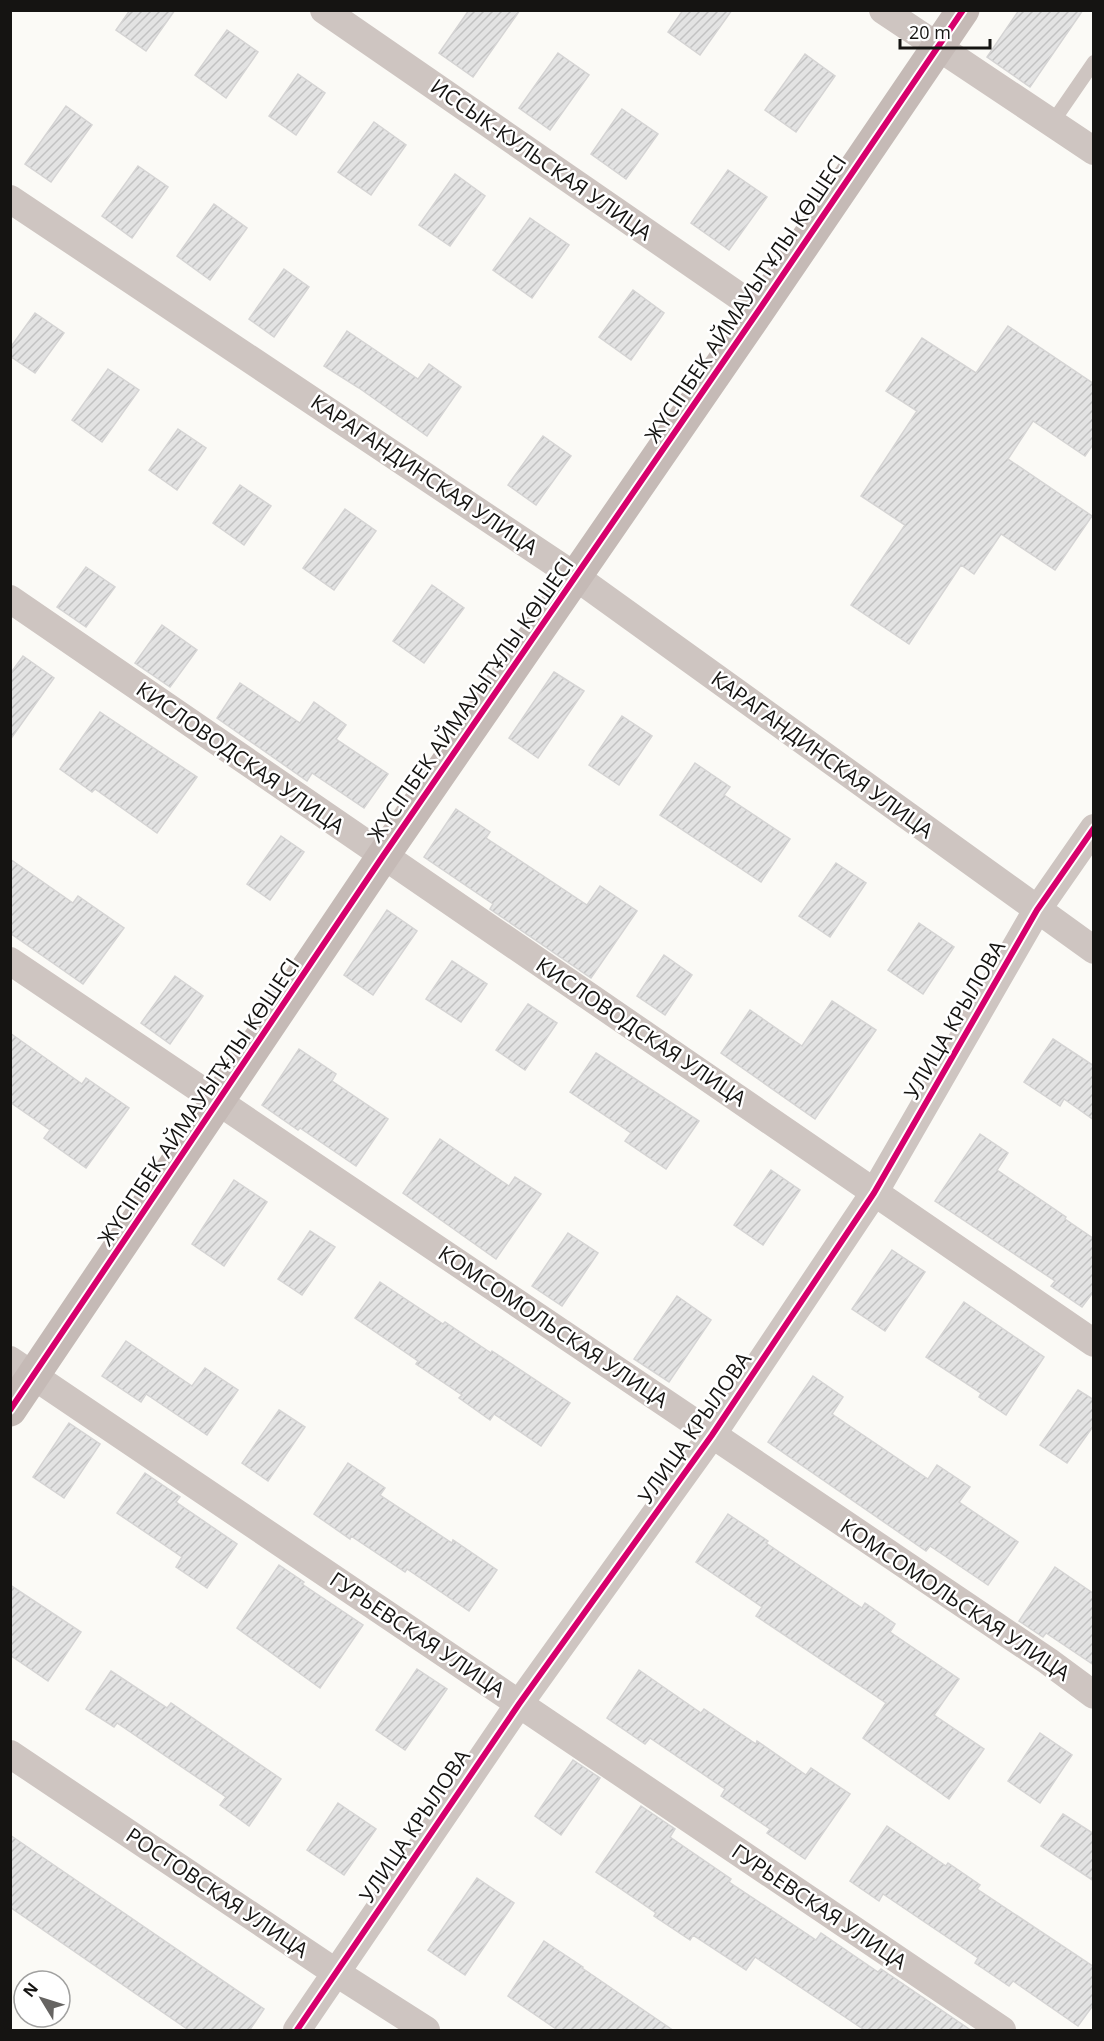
<svg xmlns="http://www.w3.org/2000/svg" width="1104" height="2041" viewBox="0 0 1104 2041" font-family="'Open Sans',sans-serif">
	<defs>
		<pattern id="building-hatch" width="6" height="6" patternUnits="userSpaceOnUse" patternTransform="scale(1.5)"><rect width="6" height="6" fill="#e3e3e3"/><path d="M-1 1l2-2M0 6l6-6M5 7l2-2" fill="none" stroke="#c2c2c2"/></pattern>
	</defs>
	<rect width="100%" height="100%" fill="#fbfaf6"/>
	<!-- building -->
	<path fill="url(#building-hatch)" stroke="#d5d4d4" stroke-width="1.5" d="M 130,10 L 175,10 L 146,51 L 116,30 Z
		M 469,10 L 520,10 L 473,77 L 439,53 Z
		M 683,10 L 732,10 L 700,55 L 668,32 Z
		M 1019,10 L 1083,10 L 1030,87 L 987,57 Z
		M 227,30 L 258,52 L 226,98 L 195,75 Z
		M 558,53 L 589,75 L 550,130 L 519,108 Z
		M 805,54 L 835,76 L 796,132 L 765,110 Z
		M 298,74 L 325,93 L 296,135 L 269,116 Z
		M 66,106 L 92,125 L 51,182 L 25,164 Z
		M 622,109 L 658,134 L 626,179 L 591,154 Z
		M 374,122 L 406,145 L 371,195 L 338,172 Z
		M 138,166 L 168,187 L 132,238 L 102,216 Z
		M 728,170 L 767,197 L 729,250 L 691,223 Z
		M 455,174 L 485,196 L 450,246 L 419,225 Z
		M 214,204 L 247,228 L 210,280 L 177,256 Z
		M 530,218 L 569,245 L 532,298 L 493,270 Z
		M 284,269 L 309,287 L 274,337 L 249,319 Z
		M 633,290 L 664,313 L 631,360 L 599,337 Z
		M 35,313 L 64,333 L 35,373 L 10,356 L 10,348 Z
		M 1008,326 L 1094,384 L 1094,443 L 1085,456 L 1033,421 L 1008,459 L 1092,516 L 1055,570 L 1001,534 L 974,574 L 961,565 L 909,644 L 851,605 L 905,525 L 861,496 L 917,411 L 886,391 L 922,338 L 976,373 Z
		M 347,331 L 418,379 L 429,364 L 461,387 L 427,436 L 359,388 L 324,366 Z
		M 108,369 L 139,390 L 102,442 L 72,420 Z
		M 178,429 L 206,448 L 177,490 L 149,470 Z
		M 543,436 L 571,456 L 536,505 L 508,485 Z
		M 240,485 L 271,506 L 244,545 L 213,523 Z
		M 345,509 L 376,531 L 334,590 L 303,568 Z
		M 86,567 L 115,587 L 86,627 L 57,607 Z
		M 432,585 L 464,608 L 424,663 L 393,641 Z
		M 162,625 L 197,650 L 170,687 L 135,663 Z
		M 23,656 L 54,678 L 10,740 L 10,674 Z
		M 554,672 L 584,691 L 538,758 L 509,738 Z
		M 240,683 L 300,723 L 314,702 L 346,725 L 336,739 L 388,774 L 364,808 L 312,773 L 307,781 L 217,718 Z
		M 100,712 L 197,777 L 157,833 L 95,789 L 92,792 L 60,769 Z
		M 622,716 L 652,736 L 619,785 L 589,765 Z
		M 695,763 L 730,787 L 724,795 L 790,839 L 761,882 L 660,815 Z
		M 456,809 L 490,832 L 486,838 L 587,905 L 600,886 L 637,911 L 591,978 L 490,909 L 493,904 L 424,857 Z
		M 281,836 L 304,852 L 270,900 L 247,884 Z
		M 10,859 L 73,903 L 78,896 L 124,928 L 83,984 L 10,933 Z
		M 836,863 L 866,883 L 830,937 L 799,916 Z
		M 387,910 L 417,931 L 373,995 L 344,975 Z
		M 919,923 L 954,947 L 923,994 L 888,970 Z
		M 664,955 L 692,975 L 665,1015 L 637,996 Z
		M 452,961 L 487,984 L 461,1022 L 426,999 Z
		M 175,976 L 203,996 L 170,1044 L 141,1023 Z
		M 832,1001 L 876,1030 L 815,1119 L 721,1053 L 750,1010 L 802,1046 Z
		M 528,1004 L 557,1023 L 525,1070 L 496,1050 Z
		M 10,1033 L 82,1084 L 86,1078 L 129,1108 L 86,1168 L 44,1138 L 50,1130 L 10,1102 Z
		M 1053,1039 L 1094,1066 L 1094,1120 L 1064,1099 L 1060,1106 L 1024,1082 Z
		M 299,1049 L 336,1074 L 332,1081 L 388,1119 L 356,1166 L 300,1128 L 298,1130 L 262,1105 Z
		M 596,1053 L 699,1121 L 666,1169 L 625,1141 L 631,1133 L 570,1092 Z
		M 980,1134 L 1008,1153 L 997,1170 L 1066,1217 L 1065,1219 L 1094,1239 L 1094,1291 L 1082,1307 L 1051,1286 L 1055,1281 L 935,1201 Z
		M 440,1139 L 509,1186 L 515,1177 L 541,1194 L 496,1259 L 403,1193 Z
		M 771,1170 L 800,1190 L 763,1245 L 734,1225 Z
		M 234,1180 L 267,1202 L 224,1266 L 192,1244 Z
		M 310,1231 L 335,1247 L 302,1295 L 278,1279 Z
		M 568,1233 L 598,1253 L 562,1306 L 532,1286 Z
		M 892,1250 L 925,1272 L 885,1331 L 852,1309 Z
		M 380,1282 L 443,1324 L 445,1322 L 491,1353 L 492,1351 L 570,1403 L 541,1446 L 494,1414 L 490,1420 L 459,1398 L 462,1395 L 416,1364 L 418,1361 L 355,1318 Z
		M 677,1296 L 711,1320 L 669,1382 L 634,1359 Z
		M 964,1302 L 1044,1357 L 1006,1415 L 979,1397 L 981,1393 L 926,1357 Z
		M 126,1341 L 192,1386 L 205,1368 L 238,1390 L 207,1435 L 146,1394 L 141,1402 L 102,1376 Z
		M 813,1376 L 843,1397 L 832,1414 L 928,1479 L 937,1465 L 970,1487 L 959,1502 L 1018,1542 L 988,1585 L 930,1546 L 926,1551 L 768,1442 Z
		M 1078,1390 L 1094,1400 L 1094,1425 L 1067,1463 L 1040,1445 Z
		M 279,1410 L 305,1427 L 268,1481 L 242,1463 Z
		M 69,1423 L 100,1444 L 64,1498 L 33,1477 Z
		M 348,1463 L 385,1488 L 380,1495 L 452,1543 L 453,1540 L 497,1570 L 469,1611 L 407,1569 L 405,1572 L 351,1536 L 350,1539 L 314,1514 Z
		M 145,1473 L 180,1497 L 176,1502 L 237,1544 L 207,1588 L 176,1567 L 182,1557 L 117,1513 Z
		M 728,1514 L 768,1541 L 766,1543 L 862,1608 L 865,1603 L 895,1624 L 890,1632 L 959,1679 L 934,1715 L 984,1749 L 949,1799 L 863,1738 L 886,1703 L 756,1616 L 762,1607 L 696,1562 Z
		M 279,1565 L 304,1582 L 302,1584 L 363,1625 L 320,1688 L 237,1628 Z
		M 1055,1567 L 1094,1594 L 1094,1665 L 1046,1633 L 1043,1637 L 1019,1621 Z
		M 10,1585 L 81,1632 L 48,1681 L 10,1655 Z
		M 417,1669 L 447,1689 L 405,1750 L 376,1730 Z
		M 639,1670 L 701,1713 L 704,1709 L 756,1744 L 757,1741 L 806,1775 L 811,1768 L 850,1794 L 805,1859 L 767,1833 L 770,1829 L 721,1796 L 725,1789 L 650,1738 L 645,1744 L 607,1718 Z
		M 111,1671 L 167,1708 L 171,1703 L 281,1779 L 249,1826 L 220,1805 L 226,1797 L 117,1723 L 114,1727 L 86,1709 Z
		M 1040,1733 L 1072,1755 L 1040,1803 L 1008,1781 Z
		M 573,1760 L 600,1778 L 561,1835 L 535,1816 Z
		M 338,1803 L 376,1829 L 344,1875 L 307,1850 Z
		M 641,1806 L 675,1829 L 670,1837 L 731,1879 L 729,1882 L 816,1940 L 821,1933 L 878,1972 L 881,1969 L 972,2031 L 866,2031 L 755,1957 L 746,1970 L 693,1935 L 690,1940 L 654,1916 L 656,1913 L 596,1872 Z
		M 1063,1814 L 1094,1834 L 1094,1881 L 1041,1846 Z
		M 887,1826 L 946,1866 L 948,1863 L 980,1885 L 977,1889 L 1094,1967 L 1094,2004 L 1078,2026 L 1013,1981 L 1009,1986 L 975,1963 L 978,1958 L 883,1894 L 879,1901 L 850,1881 Z
		M 10,1835 L 264,2009 L 249,2031 L 190,2031 L 10,1907 Z
		M 477,1878 L 514,1903 L 465,1975 L 428,1950 Z
		M 544,1941 L 583,1967 L 582,1968 L 674,2031 L 559,2031 L 508,1996 Z"/>
	<g fill="none" stroke-linecap="round" stroke-linejoin="round">
		<!-- lane -->
		<path stroke="#cec5c1" stroke-width="14" d="M 1052,123 L 1094,62"/>
		<!-- street -->
		<path stroke="#cec5c1" stroke-width="28" d="M 324,10 L 759,310
			M 883,10 L 1094,151
			M 10,199 L 576,577 L 1094,950
			M 10,599 L 1094,1343
			M 10,961 L 1048,1661 L 1094,1695
			M 10,1360 L 1002,2030
			M 10,1754 L 335,1972 L 426,2030
			M 297,2030 L 519,1704 L 712,1435 L 874,1193 L 1037,910 L 1094,828"/>
		<!-- secondary -->
		<path stroke="#c5bab6" stroke-width="33" d="M 10,1410 L 383,856 L 759,310 L 963,10"/>
		<!-- cycleway casing -->
		<g stroke="#fff" stroke-width="10">
			<path id="cycleway" d="M 10,1410 L 383,856 L 759,310 L 963,10
				M 297,2030 L 519,1704 L 712,1435 L 874,1193 L 1037,910 L 1094,828"/>
		</g>
		<!-- cycleway -->
		<use href="#cycleway" stroke="#d6006c" stroke-width="6"/>
	</g>
	<g text-anchor="middle" stroke-width="5" stroke-linejoin="round" paint-order="stroke">
		<!-- street labels -->
		<g font-size="21" fill="#151412" stroke="#fff">
			<text transform="translate(541 160) rotate(35)" y="7">ИССЫК-КУЛЬСКАЯ УЛИЦА</text>
			<text transform="translate(746 299) rotate(-56)" y="7">ЖҮСІПБЕК АЙМАУЫТҰЛЫ КӨШЕСІ</text>
			<text transform="translate(424 475) rotate(34)" y="7">КАРАГАНДИНСКАЯ УЛИЦА</text>
			<text transform="translate(471 700) rotate(-55)" y="7">ЖҮСІПБЕК АЙМАУЫТҰЛЫ КӨШЕСІ</text>
			<text transform="translate(822 755) rotate(36)" y="7">КАРАГАНДИНСКАЯ УЛИЦА</text>
			<text transform="translate(240 758) rotate(35)" y="7">КИСЛОВОДСКАЯ УЛИЦА</text>
			<text transform="translate(955 1020) rotate(-60)" y="7">УЛИЦА КРЫЛОВА</text>
			<text transform="translate(641 1032) rotate(34)" y="7">КИСЛОВОДСКАЯ УЛИЦА</text>
			<text transform="translate(199 1102) rotate(-56)" y="7">ЖҮСІПБЕК АЙМАУЫТҰЛЫ КӨШЕСІ</text>
			<text transform="translate(553 1327) rotate(34)" y="7">КОМСОМОЛЬСКАЯ УЛИЦА</text>
			<text transform="translate(695 1428) rotate(-55)" y="7">УЛИЦА КРЫЛОВА</text>
			<text transform="translate(955 1600) rotate(34)" y="7">КОМСОМОЛЬСКАЯ УЛИЦА</text>
			<text transform="translate(417 1635) rotate(34)" y="7">ГУРЬЕВСКАЯ УЛИЦА</text>
			<text transform="translate(415 1826) rotate(-56)" y="7">УЛИЦА КРЫЛОВА</text>
			<text transform="translate(217 1893) rotate(34)" y="7">РОСТОВСКАЯ УЛИЦА</text>
			<text transform="translate(819 1907) rotate(34)" y="7">ГУРЬЕВСКАЯ УЛИЦА</text>
		</g>
	</g>
	<!-- border -->
	<rect width="1104" height="2041" fill="none" stroke="#151412" stroke-width="24"/>
	<!-- north arrow -->
	<g transform="translate(42 1999) rotate(308)"><circle r="28" fill="#ffffff" stroke="#a1a1a0" stroke-width="1.5"/>
	<path d="M0-4.5L10 22L0 15L-10 22Z" fill="#666462"/>
	<text y="-9" font-size="16" font-weight="bold" text-anchor="middle" fill="#151412">N</text>
	</g>
	<!-- scale -->
	<path d="M900 39v9h90v-9" fill="none" stroke="#151412" stroke-width="3"/>
	<text x="909" y="39" font-size="18" fill="#151412" stroke="#ffffff" stroke-width="4.5" paint-order="stroke">20 m</text>
</svg>
